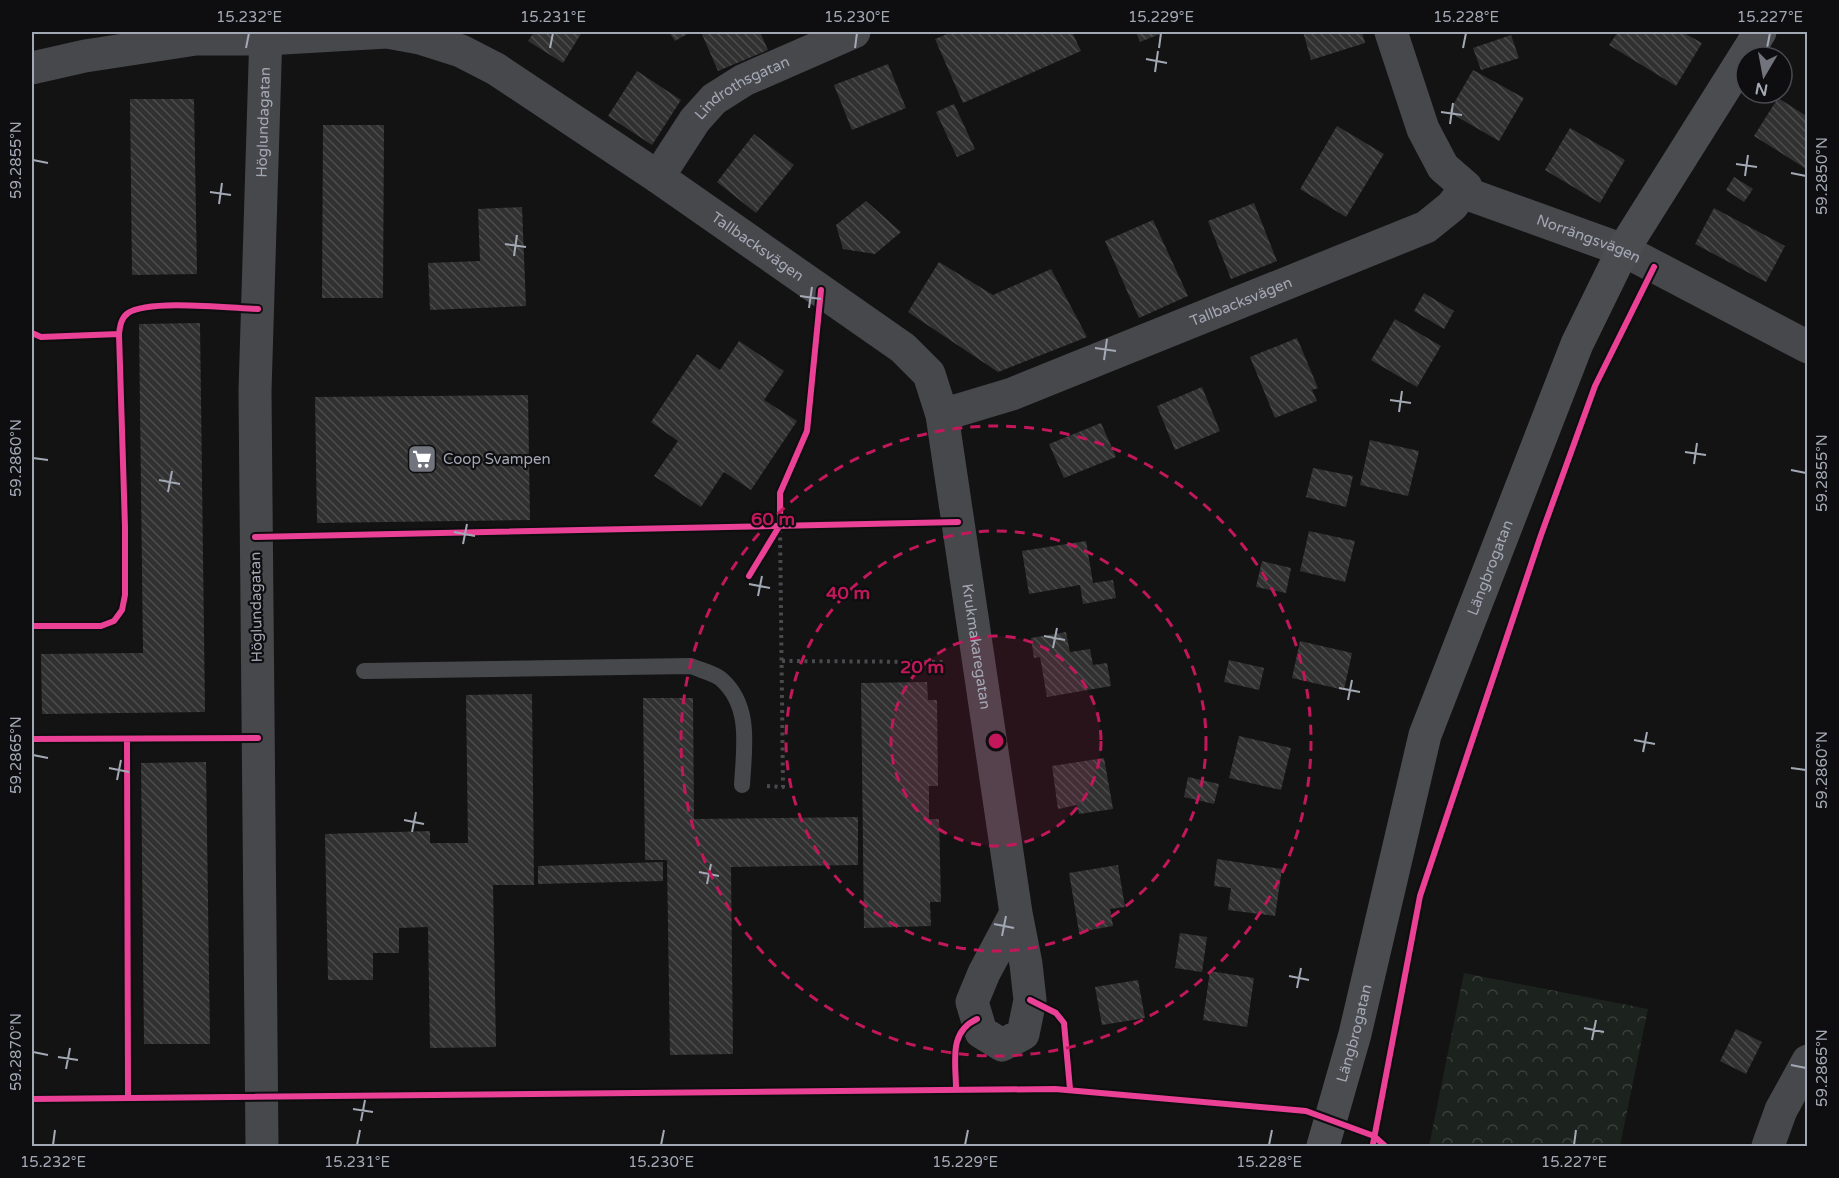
<svg xmlns="http://www.w3.org/2000/svg" width="1839" height="1178" viewBox="0 0 1839 1178" font-family="'Varela Round',sans-serif">
	<defs>
		<pattern id="park-crowns" width="20" height="18" patternUnits="userSpaceOnUse" patternTransform="scale(1.5)"><rect width="20" height="18" fill="#1c221d"/><path d="M2 6a3 3 0 1 1 6 0M12 15a3 3 0 1 1 6 0" fill="none" stroke="#3a3f3c"/></pattern>
		<pattern id="building-back-hatch" width="6" height="6" patternUnits="userSpaceOnUse" patternTransform="scale(1.5)"><rect width="6" height="6" fill="#313132"/><path d="M-1 5l2 2M0 0l6 6M5-1l2 2" fill="none" stroke="#4c4c4d"/></pattern>
	</defs>
	<rect width="100%" height="100%" fill="#131313"/>
	<!-- park -->
	<path fill="url(#park-crowns)" d="M 1464,973 L 1648,1009 L 1620,1146 L 1429,1146 Z"/>
	<!-- building -->
	<path fill="url(#building-back-hatch)" d="M 534,32 L 582,32 L 563,63 L 528,41 Z
		M 669,32 L 691,32 L 675,41 Z
		M 701,32 L 760,32 L 768,50 L 718,71 Z
		M 952,32 L 1072,32 L 1081,51 L 963,103 L 935,39 Z
		M 1136,32 L 1165,32 L 1140,42 Z
		M 1303,32 L 1362,32 L 1365,43 L 1311,60 Z
		M 1618,32 L 1682,32 L 1702,43 L 1676,86 L 1609,45 Z
		M 1511,35 L 1519,58 L 1481,70 L 1473,48 Z
		M 888,64 L 906,108 L 852,130 L 834,85 Z
		M 1473,70 L 1524,98 L 1499,141 L 1449,112 Z
		M 637,71 L 681,100 L 652,145 L 608,116 Z
		M 1778,98 L 1808,117 L 1808,170 L 1754,136 Z
		M 130,99 L 194,99 L 197,274 L 132,275 Z
		M 954,104 L 975,149 L 957,157 L 936,112 Z
		M 323,125 L 384,125 L 383,298 L 322,298 Z
		M 1337,126 L 1384,154 L 1346,217 L 1300,189 Z
		M 1570,128 L 1625,160 L 1600,203 L 1545,170 Z
		M 754,134 L 794,165 L 756,213 L 717,182 Z
		M 1734,177 L 1753,189 L 1744,202 L 1726,190 Z
		M 866,201 L 901,232 L 875,254 L 843,249 L 836,225 Z
		M 1254,203 L 1277,261 L 1231,279 L 1208,221 Z
		M 522,207 L 526,306 L 430,310 L 428,263 L 480,261 L 478,209 Z
		M 1714,208 L 1785,246 L 1766,282 L 1695,244 Z
		M 1153,220 L 1188,296 L 1139,318 L 1105,241 Z
		M 939,262 L 993,295 L 1051,269 L 1087,337 L 998,372 L 908,312 Z
		M 1424,293 L 1454,311 L 1444,329 L 1414,311 Z
		M 1395,319 L 1441,346 L 1417,387 L 1371,360 Z
		M 200,323 L 205,712 L 42,714 L 41,654 L 143,653 L 139,324 Z
		M 1297,338 L 1318,388 L 1312,390 L 1317,401 L 1275,418 L 1250,357 Z
		M 739,341 L 784,371 L 764,400 L 797,421 L 751,490 L 724,472 L 701,507 L 654,476 L 678,441 L 651,422 L 697,354 L 720,370 Z
		M 1202,387 L 1220,431 L 1175,450 L 1157,406 Z
		M 528,395 L 530,520 L 317,523 L 315,397 Z
		M 1101,423 L 1116,457 L 1064,478 L 1049,444 Z
		M 1370,440 L 1419,451 L 1408,496 L 1360,485 Z
		M 1313,468 L 1353,476 L 1346,507 L 1306,497 Z
		M 1309,531 L 1355,541 L 1345,582 L 1300,571 Z
		M 1086,541 L 1093,583 L 1113,580 L 1116,598 L 1083,604 L 1080,585 L 1029,594 L 1022,551 Z
		M 1262,561 L 1291,568 L 1286,593 L 1256,587 Z
		M 1066,632 L 1070,652 L 1090,649 L 1093,665 L 1107,663 L 1111,686 L 1047,697 L 1040,657 L 1034,658 L 1031,638 Z
		M 1300,641 L 1352,653 L 1344,690 L 1292,678 Z
		M 1229,660 L 1264,668 L 1259,690 L 1224,682 Z
		M 927,682 L 928,700 L 937,700 L 938,786 L 929,786 L 929,819 L 939,819 L 941,902 L 930,902 L 931,926 L 864,928 L 861,683 Z
		M 532,694 L 534,885 L 493,885 L 496,1047 L 430,1048 L 428,927 L 399,928 L 399,953 L 373,953 L 373,980 L 328,980 L 325,834 L 430,831 L 430,843 L 468,843 L 466,695 Z
		M 643,698 L 693,698 L 694,819 L 858,817 L 858,865 L 731,867 L 733,1054 L 670,1055 L 667,860 L 645,860 Z
		M 1239,736 L 1291,748 L 1281,790 L 1229,778 Z
		M 1104,758 L 1113,809 L 1079,814 L 1077,805 L 1058,809 L 1052,766 Z
		M 206,762 L 210,1044 L 144,1044 L 141,763 Z
		M 1188,777 L 1219,784 L 1214,804 L 1184,797 Z
		M 1217,859 L 1282,869 L 1275,916 L 1228,910 L 1231,888 L 1214,886 Z
		M 663,862 L 663,881 L 538,884 L 538,866 Z
		M 1118,865 L 1125,907 L 1110,909 L 1113,926 L 1079,932 L 1069,873 Z
		M 1180,933 L 1207,937 L 1202,972 L 1175,968 Z
		M 1210,971 L 1254,978 L 1247,1027 L 1203,1020 Z
		M 1138,980 L 1145,1018 L 1102,1025 L 1095,987 Z
		M 1736,1029 L 1762,1042 L 1746,1074 L 1720,1061 Z"/>
	<g fill="none" stroke-linecap="round" stroke-linejoin="round">
		<!-- path -->
		<path stroke="#494a4e" stroke-width="4" stroke-dasharray="3 4.5" stroke-linecap="butt" d="M 782,661 L 943,662
			M 767,786 L 783,787 L 780,525"/>
		<!-- lane -->
		<path stroke="#47484c" stroke-width="16" d="M 364,671 L 691,666 C 700,670 714,673 721,679 C 752,706 744,748 742,785"/>
		<!-- street -->
		<g stroke="#47484c" stroke-width="33">
			<path id="s1" d="M 32,68 L 85,56 L 196,39 L 266,39 L 387,32 L 420,38 L 461,51 L 496,69 L 658,177 L 903,348 L 929,374 L 942,415 L 1016,913 L 1026,964 L 1030,1000 L 1023,1034 L 1002,1045 L 981,1032 L 972,1002 L 984,973 L 1016,913"/>
			<path id="s2" d="M 658,177 L 695,120 L 714,99 L 744,80 L 854,32"/>
			<path id="s3" d="M 1462,192 L 1623,250 L 1808,347"/>
			<path id="s4" d="M 942,415 L 1012,394 L 1426,227 L 1452,206 L 1466,187 L 1443,167 L 1423,129 L 1391,32"/>
			<path id="s5" d="M 262,1146 L 255,391 L 266,32"/>
			<path d="M 1768,1146 L 1781,1110 L 1808,1061"/>
		</g>
		<!-- secondary -->
		<path stroke="#4b4c50" stroke-width="33" id="s6" d="M 1323,1146 L 1355,1034 L 1425,735 L 1577,344 L 1623,250 L 1760,32"/>
		<!-- cycleway casing -->
		<g stroke="#0e0d0f" stroke-width="10">
			<path id="cycleway" d="M 32,333 L 41,337 L 119,334
				M 255,537 L 958,522
				M 749,576 L 780,525 L 780,493 L 807,431 L 821,290
				M 32,626 L 101,626 L 114,621 L 122,610 L 125,595 L 125,527 L 119,334 C 120,326 121,318 128,313 C 149,299 230,308 258,309
				M 32,739 L 258,738
				M 127,739 L 128,1097
				M 1030,1000 L 1056,1013 L 1064,1023 L 1070,1089
				M 956,1089 C 956,1062 948,1032 977,1019
				M 32,1099 L 1055,1089 L 1306,1111 L 1374,1136 L 1385,1146
				M 1373,1144 L 1420,896 L 1541,535 L 1595,386 L 1654,267"/>
		</g>
		<!-- cycleway -->
		<use href="#cycleway" stroke="#ea4096" stroke-width="6"/>
	</g>
	<!-- ticks -->
	<path fill="none" stroke="#a3a8b5" stroke-width="2" d="M 246,48 L 249,33M 550,48 L 553,33M 855,48 L 857,33M 1159,48 L 1161,33M 1463,48 L 1466,33M 1767,48 L 1770,33M 1146,59 L 1167,63M 1155,72 L 1158,51M 1441,112 L 1462,115M 1450,124 L 1453,103M 33,160 L 48,163M 1736,164 L 1757,167M 1791,173 L 1806,176M 1745,176 L 1748,155M 210,192 L 231,195M 219,204 L 222,183M 505,244 L 526,247M 514,256 L 517,235M 800,296 L 821,299M 809,308 L 812,287M 1095,348 L 1116,351M 1104,360 L 1107,339M 1390,400 L 1411,403M 1399,412 L 1402,391M 1685,452 L 1706,455M 33,458 L 48,460M 1694,464 L 1697,443M 1791,470 L 1806,473M 159,480 L 180,484M 168,492 L 172,471M 454,532 L 475,536M 463,544 L 467,524M 749,584 L 770,588M 758,596 L 762,576M 1044,636 L 1065,640M 1053,648 L 1057,628M 1339,688 L 1360,692M 1348,700 L 1352,680M 1634,740 L 1655,744M 1643,752 L 1647,732M 33,755 L 48,758M 109,768 L 129,772M 1791,768 L 1806,770M 117,780 L 121,760M 404,820 L 424,824M 412,832 L 416,812M 699,872 L 719,876M 707,884 L 711,864M 994,924 L 1014,928M 1002,936 L 1006,916M 1289,976 L 1309,980M 1297,988 L 1301,968M 1584,1028 L 1604,1032M 1592,1040 L 1596,1020M 33,1052 L 48,1055M 58,1057 L 78,1060M 1791,1065 L 1806,1068M 66,1069 L 70,1048M 353,1109 L 373,1112M 361,1121 L 365,1100M 53,1145 L 55,1130M 357,1145 L 360,1130M 661,1145 L 664,1130M 965,1145 L 968,1130M 1269,1145 L 1272,1130M 1574,1145 L 1576,1130"/>
	<!-- distance rings -->
	<circle cx="996" cy="741" r="105" fill="#c2185b" fill-opacity=".12"/>
	<g fill="none" stroke="#c2185b" stroke-width="3" stroke-dasharray="10 8">
		<circle cx="996" cy="741" r="105"/>
		<circle cx="996" cy="741" r="210"/>
		<circle cx="996" cy="741" r="315"/>
	</g>
	<!-- icons -->
	<defs>
		<g id="supermarket-square" transform="scale(1.5)"><rect x="-9" y="-9" width="18" height="18" rx="4" fill="#71747c" stroke="#0e0d0f"/><path d="M-6-5.5h2.5l.6 2H6L4.5 2H-2.5L-4.4-4H-6ZM-1.5 3.2a1.3 1.3 0 1 0 .1 0ZM3 3.2a1.3 1.3 0 1 0 .1 0Z" fill="#fff"/></g>
	</defs>
	<g fill-rule="evenodd">
		<use href="#supermarket-square" x="422" y="459"/>
	</g>
	<g text-anchor="middle" stroke-width="4.5" stroke-linejoin="round" paint-order="stroke">
		<!-- street labels -->
		<g font-size="15" fill="#a3a8b5" stroke="#0e0d0f">
			<text dy="5" stroke="none"><textPath href="#s2" startOffset="126">Lindrothsgatan</textPath></text>
			<text dy="5" stroke="none"><textPath href="#s5" startOffset="1024">Höglundagatan</textPath></text>
			<text dy="5" stroke="none"><textPath href="#s3" startOffset="135">Norrängsvägen</textPath></text>
			<text dy="5" stroke="none"><textPath href="#s1" startOffset="790">Tallbacksvägen</textPath></text>
			<text dy="5" stroke="none"><textPath href="#s4" startOffset="320">Tallbacksvägen</textPath></text>
			<text dy="5" stroke="none"><textPath href="#s6" startOffset="603">Längbrogatan</textPath></text>
			<text transform="translate(256 607) rotate(-91)" y="5">Höglundagatan</text>
			<text dy="5" stroke="none"><textPath href="#s1" startOffset="1281">Krukmakaregatan</textPath></text>
			<text dy="5" stroke="none"><textPath href="#s6" startOffset="117">Längbrogatan</textPath></text>
		</g>
		<!-- poi labels -->
		<g font-size="15" fill="#a3a8b5" stroke="#0e0d0f" text-anchor="start">
			<text x="443" y="464">Coop Svampen</text>
		</g>
	</g>
	<circle cx="996" cy="741" r="9" fill="#c2185b" stroke="#0e0d0f" stroke-width="3"/>
	<g font-size="18" text-anchor="middle" font-weight="bold" fill="#c2185b" stroke="#0e0d0f" stroke-width="4.5" stroke-linejoin="round" paint-order="stroke">
		<text x="773" y="525">60 m</text>
		<text x="848" y="599">40 m</text>
		<text x="922" y="673">20 m</text>
	</g>
	<!-- border -->
	<rect width="1839" height="1178" fill="none" stroke="#0e0d0f" stroke-width="66"/>
	<!-- north arrow -->
	<g transform="translate(1764 75) rotate(190)"><circle r="28" fill="#0e0d0f" stroke="#4a4b51" stroke-width="1.5"/>
	<path d="M0-4.5L10 22L0 15L-10 22Z" fill="#71747c"/>
	<text y="-9" font-size="16" font-weight="bold" text-anchor="middle" fill="#a3a8b5">N</text>
	</g>
	<rect x="33" y="33" width="1773" height="1112" fill="none" stroke="#a3a8b5" stroke-width="2"/>
	<g font-size="15" text-anchor="middle" fill="#a3a8b5">
		<text x="249" y="22">15.232°E</text>
		<text x="553" y="22">15.231°E</text>
		<text x="857" y="22">15.230°E</text>
		<text x="1161" y="22">15.229°E</text>
		<text x="1466" y="22">15.228°E</text>
		<text x="1770" y="22">15.227°E</text>
		<text transform="translate(16 160) rotate(-90)" y="5">59.2855°N</text>
		<text transform="translate(1822 176) rotate(-90)" y="5">59.2850°N</text>
		<text transform="translate(16 458) rotate(-90)" y="5">59.2860°N</text>
		<text transform="translate(1822 473) rotate(-90)" y="5">59.2855°N</text>
		<text transform="translate(16 755) rotate(-90)" y="5">59.2865°N</text>
		<text transform="translate(1822 770) rotate(-90)" y="5">59.2860°N</text>
		<text transform="translate(16 1052) rotate(-90)" y="5">59.2870°N</text>
		<text transform="translate(1822 1068) rotate(-90)" y="5">59.2865°N</text>
		<text x="53" y="1167">15.232°E</text>
		<text x="357" y="1167">15.231°E</text>
		<text x="661" y="1167">15.230°E</text>
		<text x="965" y="1167">15.229°E</text>
		<text x="1269" y="1167">15.228°E</text>
		<text x="1574" y="1167">15.227°E</text>
	</g>
</svg>
